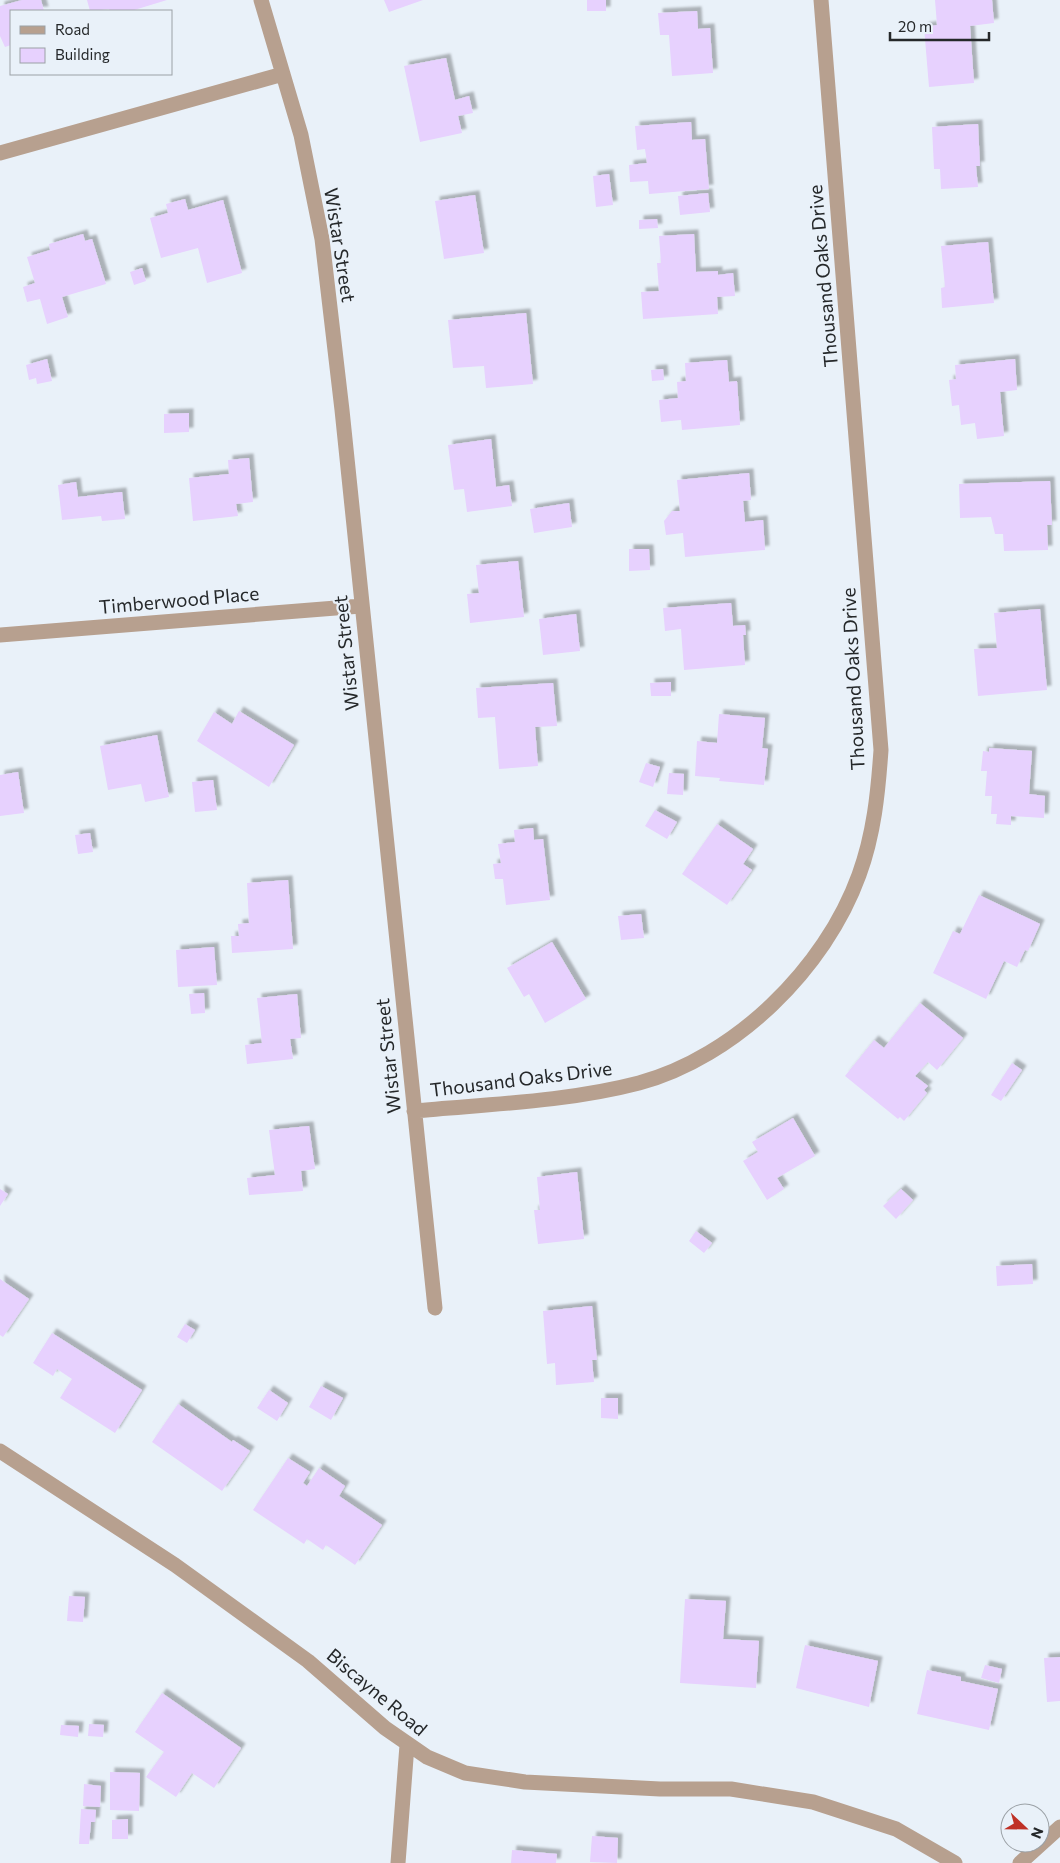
<svg xmlns="http://www.w3.org/2000/svg" width="1060" height="1863" viewBox="0 0 1060 1863" font-family="Commissioner,sans-serif">
	<defs>
		<filter id="shadow"><feDropShadow dx="4.5" dy="-4.5" stdDeviation="1" flood-color="#0004"/></filter>
	</defs>
	<rect width="100%" height="100%" fill="#e9f1f9"/>
	<!-- building -->
	<path fill="#e7d1fe" filter="url(#shadow)" d="M 22,0 L 41,0 L 44,11 L 11,11 L 11,45 L 5,47 L 0,36 L 0,6 Z
		M 87,0 L 167,0 L 131,11 L 110,11 L 109,9 L 90,11 Z
		M 384,0 L 423,0 L 389,12 Z
		M 587,0 L 606,0 L 606,11 L 587,11 Z
		M 935,0 L 992,0 L 994,23 L 970,26 L 974,83 L 929,87 L 924,27 L 937,25 Z
		M 697,11 L 698,29 L 710,28 L 713,73 L 672,76 L 669,35 L 660,35 L 658,13 Z
		M 446,58 L 455,100 L 469,96 L 473,113 L 458,116 L 462,133 L 420,142 L 404,66 Z
		M 691,122 L 692,140 L 705,139 L 709,189 L 649,194 L 648,181 L 630,182 L 629,165 L 647,163 L 645,149 L 637,150 L 635,126 Z
		M 978,124 L 980,166 L 976,166 L 978,187 L 941,189 L 940,169 L 934,169 L 932,127 Z
		M 609,174 L 613,205 L 596,207 L 593,176 Z
		M 708,193 L 710,212 L 680,215 L 678,196 Z
		M 475,195 L 484,253 L 444,259 L 435,201 Z
		M 185,199 L 188,210 L 223,200 L 242,273 L 207,283 L 198,248 L 161,258 L 150,218 L 168,213 L 166,204 Z
		M 657,219 L 658,228 L 639,229 L 639,220 Z
		M 83,234 L 85,241 L 92,239 L 106,284 L 62,297 L 68,317 L 47,324 L 40,299 L 27,302 L 23,287 L 35,283 L 27,257 L 50,250 L 49,244 Z
		M 694,234 L 696,272 L 718,271 L 718,275 L 733,273 L 735,296 L 717,297 L 718,314 L 643,319 L 641,292 L 659,291 L 657,263 L 661,263 L 659,236 Z
		M 988,242 L 994,303 L 942,308 L 941,288 L 945,287 L 941,246 Z
		M 142,268 L 146,281 L 134,285 L 130,272 Z
		M 526,313 L 533,384 L 486,388 L 484,366 L 453,368 L 448,320 Z
		M 47,359 L 52,381 L 37,384 L 36,378 L 29,380 L 26,365 Z
		M 1015,359 L 1017,390 L 1000,392 L 1004,436 L 977,439 L 975,423 L 961,425 L 959,405 L 952,406 L 949,380 L 956,379 L 955,365 Z
		M 727,360 L 729,382 L 737,381 L 740,425 L 682,430 L 681,420 L 661,422 L 659,400 L 678,398 L 677,382 L 686,381 L 685,363 Z
		M 663,369 L 664,380 L 652,381 L 651,370 Z
		M 189,413 L 189,432 L 164,433 L 164,414 Z
		M 491,439 L 496,487 L 509,485 L 512,506 L 467,512 L 464,489 L 454,490 L 448,445 Z
		M 249,458 L 253,502 L 236,504 L 238,516 L 193,521 L 189,478 L 229,474 L 228,460 Z
		M 749,473 L 751,500 L 743,501 L 745,522 L 763,520 L 765,550 L 685,557 L 683,533 L 666,535 L 664,521 L 672,511 L 680,511 L 677,480 Z
		M 1050,481 L 1052,525 L 1047,525 L 1048,550 L 1004,551 L 1003,534 L 995,534 L 991,517 L 960,518 L 959,484 Z
		M 76,482 L 78,497 L 122,492 L 125,519 L 102,521 L 101,516 L 62,520 L 58,485 Z
		M 569,503 L 572,527 L 534,533 L 530,509 Z
		M 629,549 L 649,549 L 650,570 L 629,571 Z
		M 518,561 L 524,617 L 470,623 L 467,594 L 479,593 L 476,565 Z
		M 731,603 L 733,626 L 745,625 L 746,635 L 743,635 L 745,665 L 684,670 L 681,629 L 665,631 L 663,608 Z
		M 1040,609 L 1047,690 L 978,696 L 974,649 L 997,648 L 994,613 Z
		M 576,614 L 580,651 L 543,655 L 539,619 Z
		M 671,682 L 671,696 L 651,696 L 650,683 Z
		M 553,683 L 557,726 L 535,727 L 538,766 L 499,769 L 495,717 L 478,718 L 476,688 Z
		M 239,711 L 294,745 L 269,787 L 197,741 L 214,712 L 232,724 Z
		M 719,714 L 765,718 L 762,748 L 768,749 L 764,785 L 719,781 L 720,778 L 695,776 L 697,741 L 717,743 Z
		M 157,735 L 169,797 L 145,802 L 141,784 L 108,790 L 100,746 Z
		M 989,748 L 1032,751 L 1029,794 L 1045,796 L 1044,818 L 1011,816 L 1011,825 L 996,824 L 997,814 L 991,814 L 992,796 L 985,796 L 987,771 L 981,771 L 983,751 L 989,752 Z
		M 646,763 L 660,767 L 653,787 L 639,782 Z
		M 18,772 L 24,813 L 0,816 L 0,775 Z
		M 669,773 L 684,774 L 683,795 L 667,794 Z
		M 213,780 L 217,810 L 195,812 L 192,782 Z
		M 655,810 L 677,822 L 667,839 L 645,826 Z
		M 717,824 L 753,849 L 743,864 L 752,870 L 727,905 L 682,874 Z
		M 533,828 L 534,840 L 543,839 L 550,900 L 506,905 L 503,879 L 495,879 L 493,864 L 501,863 L 498,844 L 515,842 L 514,830 Z
		M 90,833 L 93,852 L 78,854 L 75,835 Z
		M 288,880 L 293,949 L 232,953 L 231,936 L 239,936 L 238,924 L 249,923 L 247,883 Z
		M 979,895 L 1040,924 L 1028,951 L 1025,950 L 1017,967 L 1004,961 L 986,999 L 933,973 L 953,931 L 960,934 Z
		M 641,914 L 644,938 L 621,940 L 618,916 Z
		M 552,942 L 586,999 L 545,1023 L 529,994 L 524,997 L 507,968 Z
		M 214,947 L 217,985 L 178,987 L 176,950 Z
		M 204,993 L 205,1013 L 191,1014 L 189,994 Z
		M 297,994 L 301,1038 L 290,1039 L 293,1059 L 247,1064 L 245,1045 L 262,1043 L 257,998 Z
		M 920,1003 L 963,1038 L 937,1070 L 928,1062 L 915,1076 L 928,1086 L 924,1090 L 927,1093 L 904,1121 L 900,1117 L 898,1119 L 845,1076 L 874,1040 L 884,1048 Z
		M 1012,1063 L 1022,1070 L 1001,1101 L 991,1095 Z
		M 793,1118 L 815,1156 L 777,1178 L 784,1189 L 767,1200 L 743,1161 L 758,1152 L 752,1142 Z
		M 309,1126 L 315,1169 L 301,1171 L 303,1191 L 249,1195 L 247,1178 L 275,1175 L 269,1130 Z
		M 577,1172 L 584,1239 L 538,1244 L 534,1210 L 540,1210 L 537,1177 Z
		M 0,1189 L 8,1194 L 0,1206 Z
		M 901,1189 L 913,1200 L 896,1219 L 883,1206 Z
		M 696,1231 L 712,1243 L 704,1253 L 689,1241 Z
		M 1032,1264 L 1033,1284 L 997,1286 L 996,1266 Z
		M 0,1279 L 29,1299 L 3,1337 L 0,1335 Z
		M 592,1306 L 597,1360 L 592,1360 L 594,1382 L 556,1385 L 555,1363 L 547,1364 L 543,1311 Z
		M 185,1324 L 195,1330 L 187,1343 L 177,1337 Z
		M 52,1333 L 142,1390 L 115,1433 L 60,1398 L 72,1379 L 57,1369 L 53,1376 L 33,1363 Z
		M 321,1386 L 343,1398 L 331,1420 L 309,1407 Z
		M 269,1390 L 288,1403 L 277,1421 L 257,1408 Z
		M 601,1398 L 618,1398 L 618,1419 L 601,1418 Z
		M 178,1404 L 232,1442 L 233,1440 L 250,1451 L 222,1491 L 152,1442 Z
		M 288,1458 L 310,1472 L 303,1483 L 307,1486 L 319,1468 L 345,1486 L 339,1496 L 382,1525 L 355,1565 L 326,1545 L 323,1550 L 307,1539 L 304,1544 L 253,1510 Z
		M 69,1596 L 85,1597 L 83,1622 L 67,1621 Z
		M 685,1599 L 726,1601 L 723,1639 L 759,1641 L 756,1688 L 680,1683 Z
		M 805,1645 L 878,1661 L 869,1707 L 796,1688 Z
		M 1060,1657 L 1060,1701 L 1047,1702 L 1044,1658 Z
		M 985,1665 L 1002,1669 L 999,1683 L 981,1678 Z
		M 927,1670 L 961,1677 L 961,1681 L 998,1689 L 989,1730 L 917,1714 Z
		M 162,1693 L 241,1748 L 214,1788 L 192,1773 L 176,1797 L 146,1777 L 164,1752 L 135,1732 Z
		M 89,1724 L 104,1725 L 103,1737 L 88,1736 Z
		M 61,1725 L 79,1726 L 78,1737 L 60,1735 Z
		M 110,1772 L 140,1773 L 139,1811 L 110,1810 Z
		M 84,1784 L 101,1786 L 100,1807 L 83,1806 Z
		M 81,1809 L 96,1810 L 95,1822 L 91,1822 L 89,1844 L 79,1844 Z
		M 128,1819 L 128,1839 L 112,1839 L 112,1820 Z
		M 592,1836 L 618,1838 L 617,1863 L 590,1862 Z
		M 512,1850 L 557,1854 L 556,1863 L 511,1863 Z"/>
	<g fill="none" stroke-linecap="round" stroke-linejoin="round">
		<!-- minor -->
		<path stroke="#b7a08f" stroke-width="15" d="M 261,0 L 301,135 L 322,239 L 342,410 L 435,1308
			M 0,153 L 283,74
			M 0,635 L 361,606
			M 414,1111 C 489,1104 566,1102 639,1083 C 735,1057 825,969 859,875 C 874,834 878,793 881,750 L 821,0
			M 0,1451 L 175,1565 L 308,1661 L 385,1728 L 427,1757 L 465,1773 L 525,1782 L 660,1789 L 731,1789 L 813,1802 L 896,1829 L 955,1863
			M 398,1863 L 407,1745
			M 1020,1863 L 1060,1827"/>
	</g>
	<g text-anchor="middle" stroke-width="4.5" stroke-linejoin="round" paint-order="stroke">
		<!-- street labels -->
		<g font-size="19" fill="#25282a" stroke="#e9f1f9">
			<text transform="translate(340 245) rotate(81)" y="7">Wistar Street</text>
			<text transform="translate(823 276) rotate(-95)" y="7">Thousand Oaks Drive</text>
			<text transform="translate(179 600) rotate(-5)" y="7">Timberwood Place</text>
			<text transform="translate(346 653) rotate(-96)" y="7">Wistar Street</text>
			<text transform="translate(853 679) rotate(-93)" y="7">Thousand Oaks Drive</text>
			<text transform="translate(388 1056) rotate(-96)" y="7">Wistar Street</text>
			<text transform="translate(521 1079) rotate(-7)" y="7">Thousand Oaks Drive</text>
			<text transform="translate(377 1692) rotate(40)" y="7">Biscayne Road</text>
		</g>
	</g>
	<!-- legend -->
	<rect x="10" y="10" width="162" height="65" fill="#e9f1f9" stroke="#9ba1a6"/>
	<rect x="20" y="26" width="25" height="8" fill="#b7a08f" stroke="#9ba1a6"/>
	<text x="55" y="35" font-size="15" fill="#25282a">Road</text>
	<rect x="20" y="48" width="25" height="15" fill="#e7d1fe" stroke="#9ba1a6"/>
	<text x="55" y="60" font-size="15" fill="#25282a">Building</text>
	<!-- north arrow -->
	<g transform="translate(1025 1828) rotate(112)"><circle r="24" fill="#e9f1f9" stroke="#9ba1a6"/>
	<path d="M0-4L9 19L0 12L-9 19Z" fill="#bf3126"/>
	<text y="-8" font-size="14" font-weight="bold" text-anchor="middle" fill="#25282a">N</text>
	</g>
	<!-- scale -->
	<path d="M890 32v8h99v-8" fill="none" stroke="#25282a" stroke-width="2.5"/>
	<text x="898" y="32" font-size="15" fill="#25282a" stroke="#e9f1f9" stroke-width="4" paint-order="stroke">20 m</text>
</svg>
